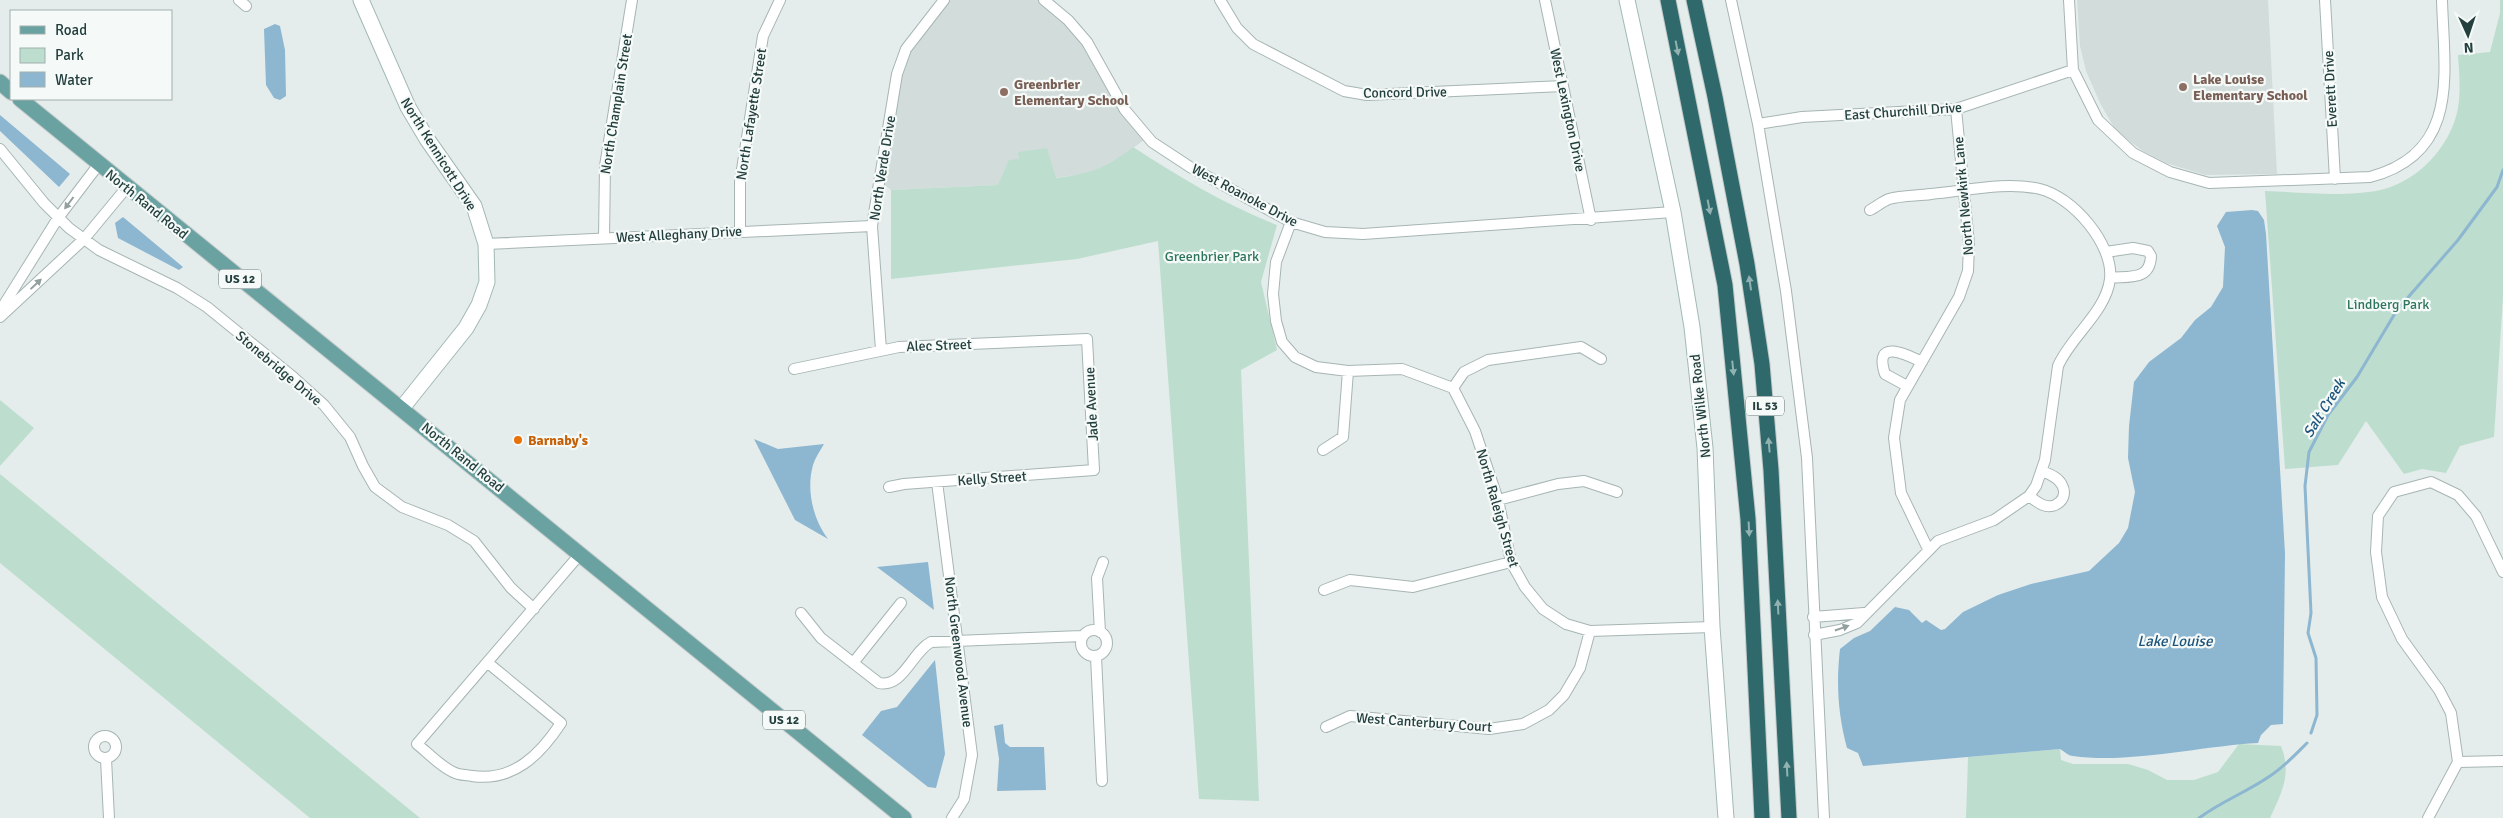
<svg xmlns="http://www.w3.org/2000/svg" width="2503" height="818" viewBox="0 0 2503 818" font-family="Signika,sans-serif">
	<rect width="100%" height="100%" fill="#e4edeb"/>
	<!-- built -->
	<path fill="#d2dddb" d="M 944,0 L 1044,0 L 1068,20 L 1148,137 L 1114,162 L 1091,173 L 998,185 L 891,190 L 879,180 L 906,49 Z
		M 2077,0 L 2268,0 L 2277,174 L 2205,175 L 2166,163 L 2143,151 L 2116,131 L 2100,103 L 2086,71 L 2080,46 Z"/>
	<!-- green -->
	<path fill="#bddece" d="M 2500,0 L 2503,0 L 2503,297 L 2494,437 L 2460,446 L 2446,473 L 2422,469 L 2404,474 L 2366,421 L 2338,465 L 2285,469 L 2265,191 C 2302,192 2340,197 2376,191 C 2416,184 2451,147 2458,108 C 2461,90 2459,72 2458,55 L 2490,52 L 2500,13 Z
		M 1133,147 C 1179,177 1226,205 1277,225 L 1261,282 L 1277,350 L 1241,370 L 1259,801 L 1199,799 L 1158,241 L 1077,259 L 891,279 L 891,190 L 998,185 L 1009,160 L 1019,159 L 1018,152 L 1047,148 L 1056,178 C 1091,173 1105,169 1133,147 Z
		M 0,400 L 34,428 L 0,466 Z
		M 0,474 L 382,787 L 420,818 L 310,818 L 0,563 Z
		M 2239,744 L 2281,746 C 2292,774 2282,792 2270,818 L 1966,818 L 1968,757 L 2060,749 L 2061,760 L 2073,764 L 2128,764 L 2148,770 L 2167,780 L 2194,780 L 2218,772 Z"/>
	<!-- water -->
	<path fill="#8db6d1" d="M 275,24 L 280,26 L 285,50 L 286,96 L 280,100 L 274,98 L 266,85 L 264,29 Z
		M 0,115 L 70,174 L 59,187 L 0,131 Z
		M 2252,210 L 2258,211 L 2264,220 L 2266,234 L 2285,553 L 2283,724 L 2271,725 L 2261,735 L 2258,743 C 2201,746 2129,764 2073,756 C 2068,756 2064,751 2060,749 L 1863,766 L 1858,753 L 1847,748 C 1838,715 1836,683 1840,649 L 1854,638 L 1870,631 L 1895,607 L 1909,610 L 1922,623 L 1926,620 L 1941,630 L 1945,629 L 1963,612 L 1998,595 L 2031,584 L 2089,571 L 2119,543 L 2128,528 L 2135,492 L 2128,458 L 2129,426 L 2134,382 L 2149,362 L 2181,338 L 2195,320 L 2211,307 L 2223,287 L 2225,247 L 2217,226 L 2226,212 Z
		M 123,217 L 183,267 L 179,270 L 118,238 L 115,223 Z
		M 754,439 L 778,449 L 824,444 C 820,451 815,458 813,465 C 806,490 813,519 828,539 L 795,520 Z
		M 928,562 L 934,610 L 877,567 Z
		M 935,660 L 945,754 L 936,788 L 928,787 L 862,735 L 881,711 L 897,707 Z
		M 1003,724 L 1005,743 L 1010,747 L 1044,747 L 1046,790 L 997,791 L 999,759 L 994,726 Z"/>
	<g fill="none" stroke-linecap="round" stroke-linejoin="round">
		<!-- stream -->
		<path stroke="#8db6d1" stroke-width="3" d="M 2311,733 L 2317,715 L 2316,658 L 2308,633 L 2311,613 L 2305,486 L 2309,452 L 2328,415 L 2357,377 L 2397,310 L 2458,240 L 2497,187 L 2503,170
			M 2199,818 C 2222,801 2247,792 2270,776 C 2284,767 2295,755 2307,743"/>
		<!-- street casing -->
		<g stroke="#a6b5b4" stroke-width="12">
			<path id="street" d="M 239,0 L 246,6
				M 1044,0 L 1068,20 L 1087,42 L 1125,110 L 1152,142 L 1190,167 L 1291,222 L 1325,232 L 1363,234 L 1673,212
				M 1220,0 L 1237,28 L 1253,44 L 1344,91 L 1367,95 L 1563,86
				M 1545,0 L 1591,220
				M 1731,0 L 1758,124 L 1786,291 L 1807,458 L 1824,818
				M 2069,0 L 2073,70 L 2098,120 L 2133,153 L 2170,172 L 2209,183 L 2370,177 C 2461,153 2444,73 2442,0
				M 2325,0 L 2335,179
				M 1758,124 L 1802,117 L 1956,109 L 2073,70
				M 0,149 L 44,203 L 69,228 L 99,250 L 177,288 L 207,307 L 293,377 L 324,405 L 350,437 L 363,466 L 375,487 L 402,507 L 448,525 L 474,541 L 511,588 L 534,609
				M 1291,222 L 1276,262 L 1273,294 L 1276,321 L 1282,342 L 1295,357 L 1316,367 L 1348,371 L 1402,369 L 1453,388 L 1475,431 L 1498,500 L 1511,562 L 1525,587 L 1543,609 L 1566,624 L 1590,631 L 1712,627
				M 740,232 L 740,182 L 763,36 L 780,0
				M 604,238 L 605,166 L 632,0
				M 486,244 L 872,226
				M 2106,252 L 2133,248 L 2148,251 L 2151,256 C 2150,281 2129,276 2110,278
				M 0,311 L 58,218 L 99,164
				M 0,317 L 84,239 L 127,187
				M 881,350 L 872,226 L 897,74 L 906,49 L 944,0
				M 794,369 L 899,347 L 1087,339 L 1094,470 L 904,484 L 889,487
				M 1907,386 L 1885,374 C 1873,338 1906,354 1922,362
				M 1453,388 L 1464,372 L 1488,360 L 1581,347 L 1601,359
				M 1323,450 L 1343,437 L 1348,371
				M 937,482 L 972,755 L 964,799 L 952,818
				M 2029,496 C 2033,499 2038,503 2043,505 C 2056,510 2069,498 2062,485 C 2058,477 2049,474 2042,471
				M 1498,500 L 1558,484 L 1584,481 L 1617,492
				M 1928,549 L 1901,493 L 1894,438 L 1900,400 L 1959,297 L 1968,271 L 1969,244 L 1956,109
				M 1324,590 L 1350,580 L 1413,587 L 1511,562
				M 801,613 L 821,638 L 879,683 C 903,688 912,652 931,642 L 1082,636
				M 1813,617 L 1864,613
				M1081 643a13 13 0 1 1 26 0a13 13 0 1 1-26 0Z
				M 1100,632 L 1097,578 L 1103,562
				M 1814,635 L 1840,630 L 1857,623 L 1938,541 L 1994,520 L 2029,496 L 2036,486 L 2045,460 L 2058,366 C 2071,336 2106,312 2110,279 C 2114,245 2073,197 2040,189 C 2006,181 1965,191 1931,194 C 1917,196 1902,195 1889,199 C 1883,201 1876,207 1870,210
				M 1096,657 L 1102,781
				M 488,663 L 561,723 C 540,755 513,782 472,776 C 466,775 458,775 453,772 C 440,766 428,753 417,744 L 581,553
				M 853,663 L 901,603
				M 1326,727 L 1350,716 L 1489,729 L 1523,724 L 1549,710 L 1564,695 L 1580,668 L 1590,631
				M94 747a11 11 0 1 1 22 0a11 11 0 1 1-22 0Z
				M 106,759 L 109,818
				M 2458,762 L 2503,761
				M 2428,818 L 2458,762 L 2451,713 L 2439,690 L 2402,639 L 2382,597 L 2376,552 L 2378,516 L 2394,492 L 2431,482 L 2458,495 L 2476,516 L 2503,572"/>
		</g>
		<!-- secondary casing -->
		<g stroke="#a2b9b6" stroke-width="17">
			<path id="secondary" d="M 361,0 L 408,107 L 427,139 L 474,206 L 486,244 L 487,282 L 479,305 L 466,328 L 402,408
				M 1627,0 L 1673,212 L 1692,327 L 1705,448 L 1712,627 L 1726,818"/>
		</g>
		<!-- primary casing -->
		<g stroke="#c1c9c9" stroke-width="17">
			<path id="primary" d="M 0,82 L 11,92
				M 20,99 L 904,818"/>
		</g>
		<!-- highway casing -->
		<g stroke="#c1c9c9" stroke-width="17">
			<path id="highway" d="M 1668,0 L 1725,285 L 1748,519 L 1762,818
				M 1694,0 L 1715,97 L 1747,264 L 1762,364 L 1771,470 L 1789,818"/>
		</g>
		<!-- street -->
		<use href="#street" stroke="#fff" stroke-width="10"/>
		<!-- secondary -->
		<use href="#secondary" stroke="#fff" stroke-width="15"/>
		<!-- primary -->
		<use href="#primary" stroke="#69a2a1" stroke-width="15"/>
		<!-- highway -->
		<use href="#highway" stroke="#2f696b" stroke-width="15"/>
	</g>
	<!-- one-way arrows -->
	<defs><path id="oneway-solid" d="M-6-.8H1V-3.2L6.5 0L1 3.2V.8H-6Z" transform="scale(1.25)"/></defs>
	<g fill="#92b2b2">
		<use href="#oneway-solid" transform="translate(1677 48) rotate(79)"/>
		<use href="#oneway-solid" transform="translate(1709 207) rotate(79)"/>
		<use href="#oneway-solid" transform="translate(1750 283) rotate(-98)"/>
		<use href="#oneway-solid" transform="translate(1733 368) rotate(84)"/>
		<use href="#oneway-solid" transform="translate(1769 445) rotate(-95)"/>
		<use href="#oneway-solid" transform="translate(1749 529) rotate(87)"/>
		<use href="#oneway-solid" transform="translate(1778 607) rotate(-93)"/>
		<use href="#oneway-solid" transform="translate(1787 769) rotate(-93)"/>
	</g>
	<g fill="#919f9e">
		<use href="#oneway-solid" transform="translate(69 203) rotate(127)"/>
		<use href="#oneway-solid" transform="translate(36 284) rotate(-43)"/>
		<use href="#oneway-solid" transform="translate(1842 628) rotate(-19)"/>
	</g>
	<!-- markers -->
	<g fill="#8d6e63" stroke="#f5faf8" stroke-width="2">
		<circle cx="2183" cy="87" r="5"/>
		<circle cx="1004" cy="92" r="5"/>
	</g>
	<circle fill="#e8710a" stroke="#f5faf8" stroke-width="2" cx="518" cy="440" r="5"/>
	<g text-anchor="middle" stroke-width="4.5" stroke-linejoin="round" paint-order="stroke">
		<!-- shield labels -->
		<g fill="#f5faf8" stroke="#627776" stroke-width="1">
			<rect x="219" y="269.5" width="42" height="19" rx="4"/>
			<rect x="1746" y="396.5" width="38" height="19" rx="4"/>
			<rect x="763" y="710.5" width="42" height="19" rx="4"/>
		</g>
		<g font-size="12" font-weight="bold" fill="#233f3e">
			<text x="240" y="283">US 12</text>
			<text x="1765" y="410">IL 53</text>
			<text x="784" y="724">US 12</text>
		</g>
		<!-- education labels -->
		<g font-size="14" font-weight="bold" fill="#785e54" stroke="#f5faf8" text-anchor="start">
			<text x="2193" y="84">Lake Louise<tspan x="2193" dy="16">Elementary School</tspan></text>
			<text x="1014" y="89">Greenbrier<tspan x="1014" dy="16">Elementary School</tspan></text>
		</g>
		<!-- street labels -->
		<g font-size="14" fill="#233f3e" stroke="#f5faf8">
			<text transform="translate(2330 89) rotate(-93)" y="5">Everett Drive</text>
			<text transform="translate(1405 92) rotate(-1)" y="5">Concord Drive</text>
			<text transform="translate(616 104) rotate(-81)" y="5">North Champlain Street</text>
			<text transform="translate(1568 110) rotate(78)" y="5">West Lexington Drive</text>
			<text transform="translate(1903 111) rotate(-4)" y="5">East Churchill Drive</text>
			<text transform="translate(751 114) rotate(-81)" y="5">North Lafayette Street</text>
			<text transform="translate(439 154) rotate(58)" y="5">North Kennicott Drive</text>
			<text transform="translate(882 168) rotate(-81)" y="5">North Verde Drive</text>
			<text transform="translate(1245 195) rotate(28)" y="5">West Roanoke Drive</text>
			<text transform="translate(1963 196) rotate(-95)" y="5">North Newkirk Lane</text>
			<text transform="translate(147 204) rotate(39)" y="5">North Rand Road</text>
			<text transform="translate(679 234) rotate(-3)" y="5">West Alleghany Drive</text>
			<text transform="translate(939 345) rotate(-2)" y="5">Alec Street</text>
			<text transform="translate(279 368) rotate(40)" y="5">Stonebridge Drive</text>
			<text transform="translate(1091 404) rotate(-93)" y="5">Jade Avenue</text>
			<text transform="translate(1700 406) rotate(-96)" y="5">North Wilke Road</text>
			<text transform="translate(463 457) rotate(39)" y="5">North Rand Road</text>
			<text transform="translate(992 478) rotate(-4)" y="5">Kelly Street</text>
			<text transform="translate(1498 508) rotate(74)" y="5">North Raleigh Street</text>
			<text transform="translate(959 652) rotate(83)" y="5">North Greenwood Avenue</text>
			<text transform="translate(1424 722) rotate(4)" y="5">West Canterbury Court</text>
		</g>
		<!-- park labels -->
		<g font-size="14" fill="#2e765b" stroke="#f5faf8">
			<text x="1212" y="261">Greenbrier Park</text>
			<text x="2388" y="309">Lindberg Park</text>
		</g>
		<!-- food labels -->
		<g font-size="14" font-weight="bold" fill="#c56008" stroke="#f5faf8" text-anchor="start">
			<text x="528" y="445">Barnaby's</text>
		</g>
		<!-- water labels -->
		<g font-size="15" font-style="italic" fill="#1e547b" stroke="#f5faf8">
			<text transform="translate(2324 408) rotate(-58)" y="5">Salt Creek</text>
			<text x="2175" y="646">Lake Louise</text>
		</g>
	</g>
	<!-- legend -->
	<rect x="10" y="10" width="162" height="90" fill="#f5faf8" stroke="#a1afae"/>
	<rect x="20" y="26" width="25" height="8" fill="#69a2a1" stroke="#a1afae"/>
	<text x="55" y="35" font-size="15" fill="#233f3e">Road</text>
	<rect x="20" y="48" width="25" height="15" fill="#bddece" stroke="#a1afae"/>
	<text x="55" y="60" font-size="15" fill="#233f3e">Park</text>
	<rect x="20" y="72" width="25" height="15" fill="#8db6d1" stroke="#a1afae"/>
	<text x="55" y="85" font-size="15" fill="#233f3e">Water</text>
	<!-- north arrow -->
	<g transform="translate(2468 35) rotate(177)" stroke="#f5faf8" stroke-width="4" paint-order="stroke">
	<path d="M0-4L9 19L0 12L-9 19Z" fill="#233f3e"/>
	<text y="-8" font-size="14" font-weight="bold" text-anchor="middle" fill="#233f3e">N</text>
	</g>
</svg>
